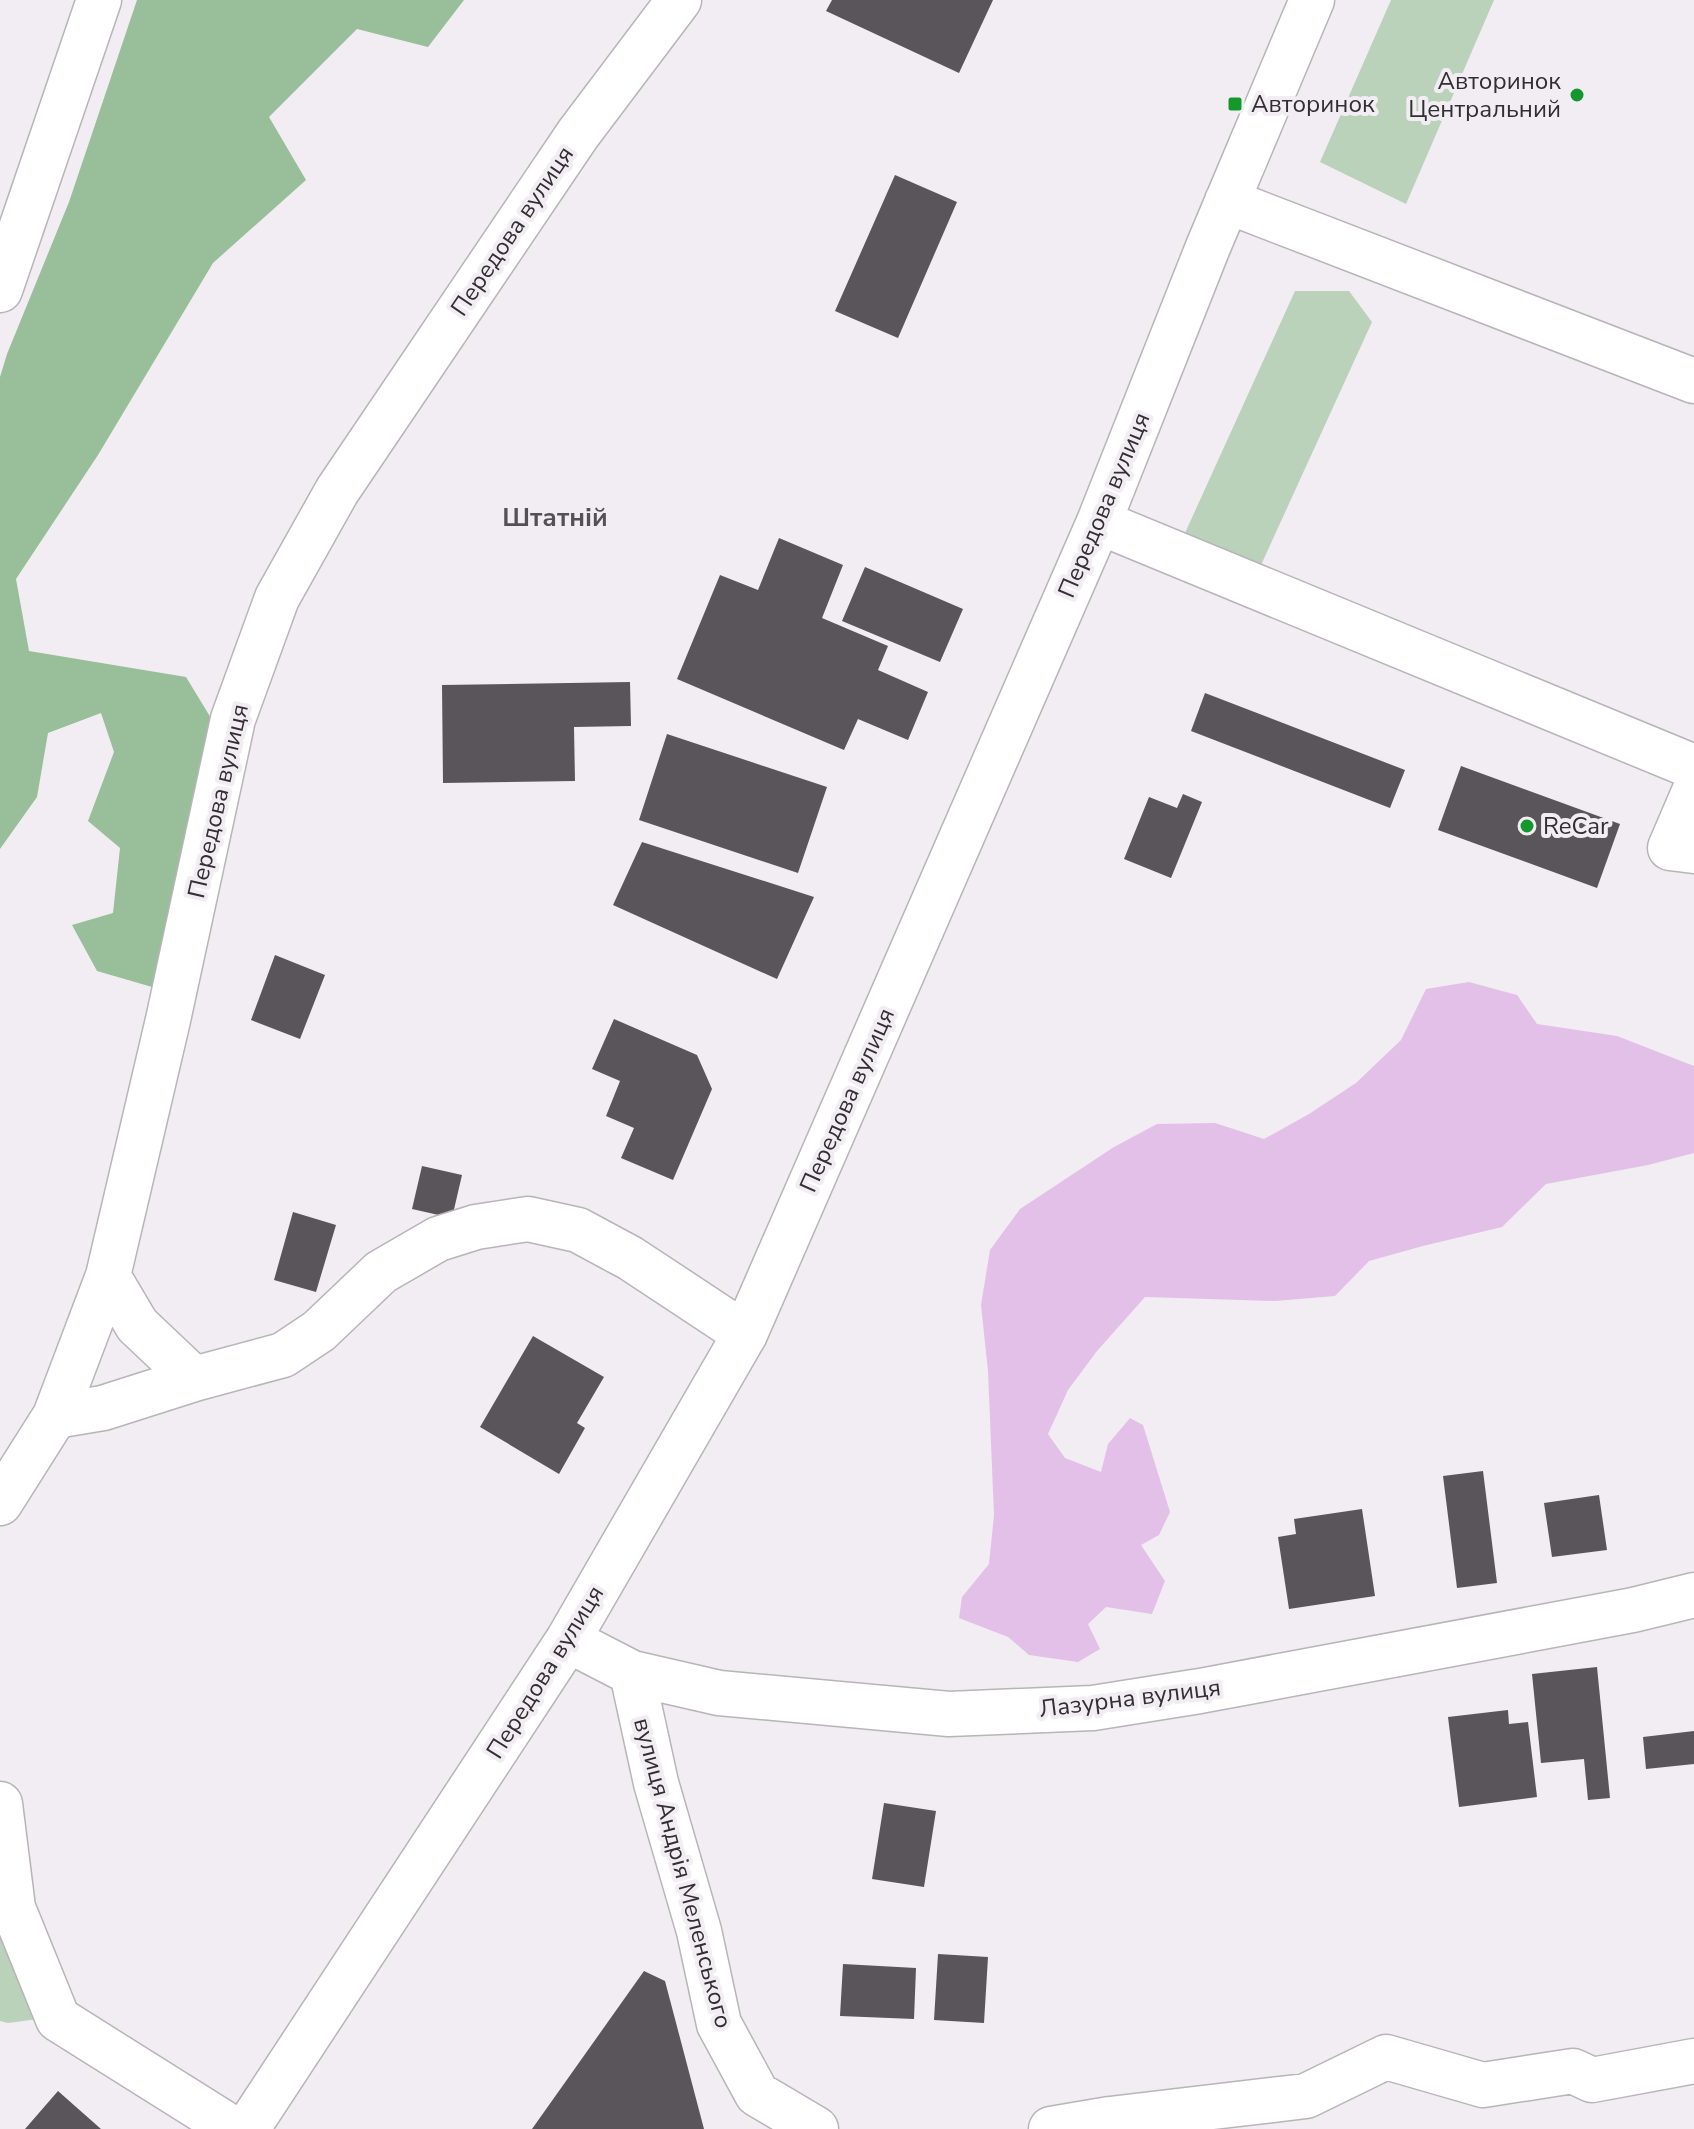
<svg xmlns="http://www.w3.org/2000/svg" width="1694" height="2129" viewBox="0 0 1694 2129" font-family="'Nunito Sans',sans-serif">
	<rect width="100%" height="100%" fill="#f2edf2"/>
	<!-- green -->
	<path fill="#bad1ba" d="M 1391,0 L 1494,0 L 1406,204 L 1320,162 Z
		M 1295,291 L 1349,291 L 1372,322 L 1261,565 L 1185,533 Z
		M 0,1923 L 38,2019 L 8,2023 L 0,2021 Z"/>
	<!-- forest -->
	<path fill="#99be9a" d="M 137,0 L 464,0 L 428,47 L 357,29 L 269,117 L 306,180 L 213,263 L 98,455 L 16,579 L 29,651 L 186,677 L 217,728 L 159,989 L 97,971 L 72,925 L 113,913 L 120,848 L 88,821 L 114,752 L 101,713 L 48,733 L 37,797 L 0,849 L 0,377 L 7,354 L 69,202 Z"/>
	<!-- water -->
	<path fill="#e3c0e7" d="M 1469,982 L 1517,995 L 1537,1024 L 1617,1036 L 1694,1066 L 1694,1153 L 1648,1165 L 1546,1184 L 1502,1227 L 1423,1246 L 1369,1261 L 1335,1296 L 1275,1301 L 1145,1297 L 1097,1351 L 1068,1390 L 1048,1434 L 1065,1458 L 1101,1472 L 1108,1444 L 1130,1418 L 1143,1425 L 1170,1512 L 1159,1535 L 1141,1545 L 1165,1581 L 1152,1614 L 1106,1607 L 1088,1624 L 1100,1649 L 1078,1662 L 1029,1655 L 1008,1637 L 959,1618 L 962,1597 L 989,1564 L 994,1515 L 988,1371 L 981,1305 L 990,1250 L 1020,1209 L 1114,1147 L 1157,1124 L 1215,1123 L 1264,1139 L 1309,1114 L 1356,1083 L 1401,1040 L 1426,989 Z"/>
	<!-- building -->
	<path fill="#59555a" d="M 832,0 L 993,0 L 959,73 L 826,11 Z
		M 895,175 L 957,202 L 898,338 L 835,311 Z
		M 779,538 L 843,565 L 822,618 L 888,646 L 878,670 L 928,692 L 908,740 L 858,719 L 844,750 L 677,679 L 720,575 L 758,590 Z
		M 865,567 L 963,609 L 940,662 L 842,621 Z
		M 630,682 L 631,726 L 574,727 L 575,781 L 443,783 L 442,685 Z
		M 1205,693 L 1405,770 L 1390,808 L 1191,731 Z
		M 667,734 L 827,787 L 798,873 L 639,820 Z
		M 1461,766 L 1620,824 L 1597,888 L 1438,830 Z
		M 1183,794 L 1202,802 L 1171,878 L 1124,859 L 1149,797 L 1177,808 Z
		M 642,842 L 814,897 L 777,979 L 613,905 Z
		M 275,955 L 325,975 L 300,1039 L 251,1020 Z
		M 614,1019 L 697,1055 L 712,1089 L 673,1180 L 621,1158 L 634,1128 L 606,1116 L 620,1081 L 592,1069 Z
		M 422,1166 L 462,1175 L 452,1218 L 412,1209 Z
		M 293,1212 L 336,1225 L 316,1292 L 274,1280 Z
		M 533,1336 L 604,1377 L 577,1423 L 585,1428 L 559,1474 L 480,1427 Z
		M 1483,1471 L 1497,1583 L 1457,1588 L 1443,1476 Z
		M 1599,1495 L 1607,1550 L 1552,1557 L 1544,1503 Z
		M 1362,1509 L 1375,1596 L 1289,1609 L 1278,1537 L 1296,1534 L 1294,1519 Z
		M 1597,1667 L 1610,1798 L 1588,1800 L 1584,1759 L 1541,1763 L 1532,1674 Z
		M 1508,1710 L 1509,1724 L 1528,1722 L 1537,1797 L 1459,1807 L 1448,1717 Z
		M 1694,1731 L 1694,1764 L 1646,1769 L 1643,1737 Z
		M 884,1803 L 936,1811 L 924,1887 L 872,1879 Z
		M 938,1954 L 988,1957 L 984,2023 L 934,2020 Z
		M 843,1964 L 916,1968 L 914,2019 L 840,2016 Z
		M 644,1971 L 665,1981 L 704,2129 L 532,2129 Z
		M 58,2091 L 101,2129 L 25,2129 Z"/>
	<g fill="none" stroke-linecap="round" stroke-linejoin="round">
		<!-- minor casing -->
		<g stroke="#b8b4b8" stroke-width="47">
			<path id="minor" d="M 1227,201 L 1694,381
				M 0,290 L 99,0
				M 1099,522 L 1694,767
				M 1694,792 L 1670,848 L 1694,851
				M 108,1276 L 137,1325 L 194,1379
				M 55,1416 L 103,1408 L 194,1379 L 283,1355 L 319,1331 L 381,1272 L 438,1239 L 476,1227 L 528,1219 L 578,1230 L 630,1258 L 745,1334
				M 0,1503 L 55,1416 L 108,1276 L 168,1020 L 233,719 L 277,598 L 337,491 L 578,134 L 679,0
				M 568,1640 L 632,1673 L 719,1693 L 949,1714 L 1093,1708 L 1200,1691 L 1633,1610 L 1694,1595
				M 632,1673 L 656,1783 L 699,1931 L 719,2024 L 757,2094 L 816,2129
				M 0,1804 L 13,1908 L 58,2019 L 233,2129
				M 247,2129 L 568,1640 L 745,1334 L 1099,522 L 1208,247 L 1312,0
				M 1051,2129 L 1110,2119 L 1306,2096 L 1386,2057 L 1483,2085 L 1573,2071 L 1592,2080 L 1694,2061"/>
		</g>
		<!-- minor -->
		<use href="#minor" stroke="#fff" stroke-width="44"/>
	</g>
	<!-- markers -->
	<g fill="#13982e" stroke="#f2edf2" stroke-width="3">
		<circle cx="1577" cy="95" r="8"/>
		<rect x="1227" y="96" width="16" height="16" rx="4"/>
		<circle cx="1527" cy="826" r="8"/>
	</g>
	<g text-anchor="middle" stroke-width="8" stroke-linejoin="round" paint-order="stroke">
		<!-- poi labels -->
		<g font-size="24" fill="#312f31" stroke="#f2edf2" text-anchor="start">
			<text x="1561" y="89" text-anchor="end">Авторинок<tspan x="1561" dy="28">Центральний</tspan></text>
			<text x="1251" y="112">Авторинок</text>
			<text x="1543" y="834">ReCar</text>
		</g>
		<!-- street labels -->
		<g font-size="24" fill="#312f31" stroke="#f2edf2">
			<text transform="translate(512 231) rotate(-56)" y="8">Передова вулиця</text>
			<text transform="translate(1104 505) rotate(-67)" y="8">Передова вулиця</text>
			<text transform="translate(218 801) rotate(-77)" y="8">Передова вулиця</text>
			<text transform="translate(847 1100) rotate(-66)" y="8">Передова вулиця</text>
			<text transform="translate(545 1672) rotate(-58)" y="8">Передова вулиця</text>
			<text transform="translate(1130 1698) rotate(-7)" y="8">Лазурна вулиця</text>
			<text transform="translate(683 1873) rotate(75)" y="8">вулиця Андрія Меленського</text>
		</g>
		<!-- neighbourhood labels -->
		<g font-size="26" font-weight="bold" fill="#545055" stroke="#f2edf2">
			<text x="555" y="526">Штатній</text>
		</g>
	</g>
</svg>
